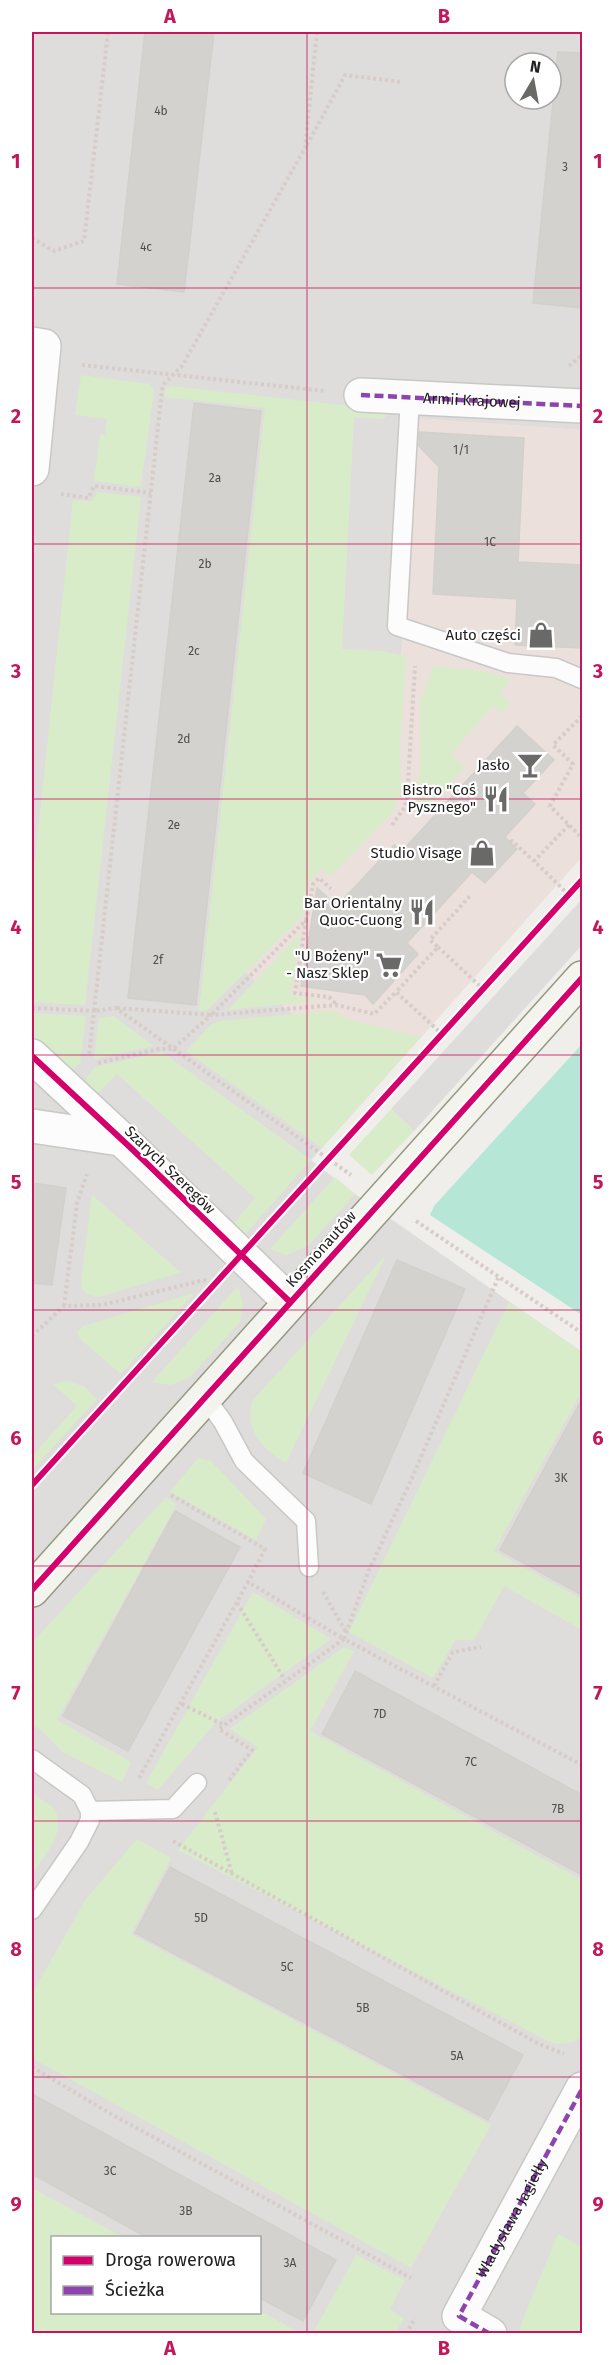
<svg xmlns="http://www.w3.org/2000/svg" width="614" height="2365" viewBox="0 0 614 2365" font-family="'Fira Sans',sans-serif">
	<rect width="100%" height="100%" fill="#efeeea"/>
	<!-- residential -->
	<path fill="#dedddb" fill-rule="evenodd" d="M 32,32 L 582,32 L 582,430 L 416,419 L 375,1089 L 311,1160 L 355,1194 L 582,1352 L 582,2333 L 32,2333 ZM 515,63 L 551,63 L 551,99 L 515,99 ZM 52,2238 L 260,2238 L 260,2312 L 52,2312 Z
		M 582,899 L 582,945 L 414,1131 L 391,1109 Z"/>
	<!-- commercial -->
	<path fill="#ece0dc" d="M 416,418 L 582,430 L 582,857 L 375,1089 L 220,949 L 395,750 Z"/>
	<!-- grass -->
	<path fill="#d9ecca" d="M 81,375 L 150,384 L 154,390 L 141,487 L 94,481 L 100,435 L 105,435 L 107,419 L 75,415 Z
		M 171,386 L 386,410 L 388,414 L 383,419 L 354,417 L 342,649 L 381,651 L 406,656 L 400,747 L 401,791 L 393,812 L 331,876 L 321,869 L 309,882 L 303,916 L 206,1011 L 199,1011 L 265,408 L 164,397 L 165,389 Z
		M 98,492 L 141,497 L 85,1005 L 32,1002 L 32,861 L 35,861 L 73,500 L 92,501 Z
		M 433,666 L 489,672 L 511,679 L 499,693 L 510,702 L 502,714 L 493,706 L 451,754 L 465,768 L 415,820 L 420,769 L 420,703 Z
		M 301,932 L 290,995 L 322,1000 L 228,1010 Z
		M 326,1011 L 335,1011 L 347,1019 L 421,1037 L 322,1148 L 186,1051 L 212,1024 L 220,1021 Z
		M 32,1013 L 86,1016 L 80,1063 L 71,1072 L 32,1038 Z
		M 113,1016 L 154,1046 L 94,1059 L 99,1018 Z
		M 162,1052 L 311,1160 L 246,1233 L 233,1224 L 255,1198 L 117,1074 L 93,1098 L 85,1080 L 95,1067 Z
		M 391,1109 L 414,1131 L 372,1175 L 349,1155 Z
		M 335,1177 L 355,1194 L 308,1246 L 286,1255 L 270,1249 Z
		M 92,1195 L 179,1271 L 182,1272 L 99,1297 C 88,1296 81,1293 81,1282 Z
		M 386,1255 L 286,1463 C 262,1449 245,1430 252,1401 Z
		M 238,1286 L 243,1304 L 240,1322 L 190,1377 L 171,1385 L 152,1382 Z
		M 194,1293 L 121,1374 L 80,1339 L 77,1332 L 83,1326 Z
		M 509,1302 L 582,1352 L 582,1400 L 578,1398 L 494,1551 L 582,1599 L 582,1630 L 504,1586 L 474,1640 L 455,1640 L 433,1678 L 349,1632 Z
		M 68,1381 L 85,1387 L 97,1399 L 32,1470 L 32,1456 L 77,1406 L 53,1384 Z
		M 198,1458 L 211,1461 L 266,1519 L 256,1540 L 170,1492 Z
		M 166,1497 L 177,1504 L 57,1720 L 131,1762 L 122,1782 L 61,1751 L 41,1730 L 32,1725 L 32,1643 Z
		M 253,1592 L 331,1639 L 216,1722 L 158,1790 L 146,1783 Z
		M 344,1647 L 354,1651 L 310,1731 L 582,1880 L 582,2037 C 572,2043 565,2045 552,2043 L 178,1850 L 258,1747 L 230,1729 Z
		M 32,1793 C 38,1798 47,1802 52,1807 C 71,1828 43,1856 32,1875 Z
		M 137,1839 L 171,1858 L 131,1934 L 491,2125 L 411,2268 L 32,2058 L 32,1994 L 86,1899 Z
		M 32,2188 L 123,2237 L 52,2238 L 52,2312 L 260,2311 L 300,2333 L 32,2333 Z
		M 558,2234 L 582,2247 L 582,2333 L 576,2329 L 573,2333 L 527,2333 L 519,2329 Z
		M 356,2255 L 405,2280 L 390,2309 L 404,2319 L 395,2333 L 313,2333 Z"/>
	<!-- pitch -->
	<path fill="#b6e6d6" d="M 582,1044 L 582,1315 L 430,1215 L 434,1206 Z"/>
	<!-- building -->
	<path fill="#d4d2cf" stroke="#d2d0cb" stroke-width="1.5" d="M 145,32 L 214,32 L 184,292 L 117,284 Z
		M 558,52 L 582,53 L 582,308 L 533,303 Z
		M 194,403 L 261,411 L 196,1005 L 128,998 Z
		M 419,432 L 524,438 L 518,562 L 582,565 L 582,648 L 515,645 L 517,599 L 433,594 L 439,467 L 419,446 Z
		M 517,726 L 554,760 L 523,793 L 535,804 L 505,837 L 517,849 L 485,883 L 472,872 L 407,943 L 418,954 L 373,1004 L 365,995 L 301,986 L 317,888 L 337,906 L 394,845 L 402,851 Z
		M 32,1183 L 66,1188 L 52,1285 L 32,1283 Z
		M 397,1260 L 465,1289 L 371,1504 L 303,1473 Z
		M 582,1399 L 582,1595 L 500,1550 Z
		M 175,1511 L 240,1547 L 128,1751 L 63,1716 Z
		M 355,1671 L 582,1795 L 582,1875 L 322,1734 Z
		M 170,1867 L 523,2055 L 488,2120 L 135,1933 Z
		M 32,2094 L 336,2260 L 303,2321 L 260,2298 L 260,2238 L 148,2238 L 32,2174 Z"/>
	<g fill="none" stroke-linecap="round" stroke-linejoin="round">
		<!-- lane casing -->
		<g stroke="#c8c8c6" stroke-width="21">
			<path id="lane" d="M 410,398 L 397,626 L 508,663 L 556,668 L 582,679
				M 205,1397 L 223,1422 L 244,1461 L 306,1521 L 309,1567
				M 32,1759 L 82,1795 L 90,1811 L 90,1820 L 79,1842 L 32,1910
				M 90,1811 L 173,1809 L 197,1783"/>
		</g>
		<!-- street casing -->
		<g stroke="#c8c8c6" stroke-width="36">
			<g id="street">
				<path d="M 32,344 L 44,346 L 32,469"/>
				<path id="s1" d="M 361,395 L 582,406"/>
				<path d="M 32,1056 L 133,1150 L 290,1302"/>
				<path d="M 32,1126 L 120,1139"/>
				<path id="s2" d="M 490,2334 L 459,2316 L 582,2089"/>
			</g>
		</g>
		<!-- secondary casing -->
		<g stroke="#959982" stroke-width="36">
			<path id="secondary" d="M 32,1590 L 582,978"/>
		</g>
		<!-- path -->
		<path stroke="#d8ccc8" stroke-width="4" stroke-dasharray="3 3" stroke-linecap="butt" d="M 317,32 L 305,148 L 182,366 L 164,384 L 162,390 L 94,1011 L 116,1008 L 351,1175
			M 307,145 L 345,75 L 402,82
			M 32,238 L 54,251 L 84,241 L 108,32
			M 82,365 L 325,391
			M 569,366 L 582,355
			M 61,494 L 88,498 L 94,486 L 151,493
			M 582,716 L 553,745 L 573,764 L 550,806 L 582,838
			M 392,825 L 405,807 L 407,799 L 415,666
			M 569,825 L 534,861 L 569,895
			M 510,842 L 512,841 L 534,861
			M 306,920 L 295,993 L 329,997 L 337,1005
			M 438,947 L 483,989
			M 32,1008 L 94,1011 L 89,1055
			M 117,1008 L 211,1015 L 306,920 L 313,884 L 319,878 L 331,889
			M 443,1035 L 396,992 L 438,947 L 430,940 L 470,896
			M 98,1063 L 159,1049 L 173,1049 L 211,1015 L 337,1005 L 374,1014 L 396,992
			M 416,1221 L 582,1333
			M 64,1306 L 77,1203 L 87,1174
			M 32,1336 L 64,1306 L 102,1305 L 204,1280 L 213,1287
			M 171,1495 L 265,1549 L 248,1582
			M 323,1592 L 346,1632
			M 237,1603 L 285,1680
			M 434,1686 L 453,1652 L 481,1647
			M 182,1704 L 224,1725
			M 139,1778 L 248,1582 L 344,1639 L 369,1570 L 412,1478 L 498,1278
			M 229,1780 L 252,1750 L 219,1729 L 344,1639 L 582,1765
			M 215,1812 L 232,1874
			M 173,1841 L 539,2044 L 564,2054
			M 32,2067 L 111,2114 L 411,2278
			M 406,2334 L 415,2318"/>
		<!-- lane -->
		<use href="#lane" stroke="#fdfcfc" stroke-width="18"/>
		<!-- street -->
		<use href="#street" stroke="#fdfcfc" stroke-width="33"/>
		<!-- secondary -->
		<use href="#secondary" stroke="#f3f4ed" stroke-width="33"/>
		<!-- quiet -->
		<path stroke="#8e44ad" stroke-width="4.5" stroke-dasharray="9 4.5" stroke-linecap="butt" d="M 361,395 L 582,406
			M 490,2334 L 459,2316 L 582,2089"/>
		<!-- cycleway casing -->
		<g stroke="#fff" stroke-width="10">
			<path id="cycleway" d="M 32,1056 L 133,1150 L 290,1302
				M 32,1485 L 582,880
				M 32,1590 L 582,978"/>
		</g>
		<!-- cycleway -->
		<use href="#cycleway" stroke="#d6006c" stroke-width="6"/>
	</g>
	<!-- grid -->
	<path fill="none" stroke="#c2185b" stroke-width="1.5" stroke-opacity="0.55" d="M 307,32 L 307,2334M 32,288 L 582,288M 32,544 L 582,544M 32,799 L 582,799M 32,1055 L 582,1055M 32,1310 L 582,1310M 32,1566 L 582,1566M 32,1821 L 582,1821M 32,2077 L 582,2077"/>
	<!-- icons -->
	<defs>
		<g id="shop-bare" transform="scale(2.07)"><path d="M-5-2.5h2.3a2.7 3.5 0 0 1 5.4 0H5L5.5 6h-11ZM-1.5-2.5h3a1.5 2.3 0 0 0-3 0Z" fill="#696967" stroke="#fff" stroke-width="2.5" paint-order="stroke"/></g>
		<g id="bar-bare" transform="scale(2.07)"><path d="M-6-5H6L.8 .8V4.5H3.5V6h-7V4.5H-.8V.8Z" fill="#696967" stroke="#fff" stroke-width="2.5" paint-order="stroke"/></g>
		<g id="restaurant-bare" transform="scale(2.07)"><path d="M-5-6h1v4h1v-4h1v4h1v-4h1v5L-1.5 .5V6h-2V.5L-5-1ZM5-6V6H3V1.5H1.5Q1.5-4 5-6Z" fill="#696967" stroke="#fff" stroke-width="2.5" paint-order="stroke"/></g>
		<g id="supermarket-bare" transform="scale(2.07)"><path d="M-6-5.5h2.5l.6 2H6L4.5 2H-2.5L-4.4-4H-6ZM-1.5 3.2a1.3 1.3 0 1 0 .1 0ZM3 3.2a1.3 1.3 0 1 0 .1 0Z" fill="#696967" stroke="#fff" stroke-width="2.5" paint-order="stroke"/></g>
	</defs>
	<g fill-rule="evenodd">
		<use href="#shop-bare" x="541" y="635"/>
		<use href="#bar-bare" x="530" y="765"/>
		<use href="#restaurant-bare" x="496" y="799"/>
		<use href="#shop-bare" x="482" y="853"/>
		<use href="#restaurant-bare" x="422" y="912"/>
		<use href="#supermarket-bare" x="389" y="965"/>
	</g>
	<g text-anchor="middle" stroke-width="4.5" stroke-linejoin="round" paint-order="stroke">
		<!-- number labels -->
		<g font-size="12" fill="#4e4d4c">
			<text x="161" y="115">4b</text>
			<text x="565" y="171">3</text>
			<text x="146" y="251">4c</text>
			<text x="461" y="454">1/1</text>
			<text x="215" y="482">2a</text>
			<text x="490" y="546">1C</text>
			<text x="205" y="568">2b</text>
			<text x="194" y="655">2c</text>
			<text x="184" y="743">2d</text>
			<text x="174" y="829">2e</text>
			<text x="158" y="964">2f</text>
			<text x="561" y="1482">3K</text>
			<text x="380" y="1718">7D</text>
			<text x="471" y="1766">7C</text>
			<text x="558" y="1813">7B</text>
			<text x="201" y="1922">5D</text>
			<text x="287" y="1971">5C</text>
			<text x="363" y="2012">5B</text>
			<text x="457" y="2060">5A</text>
			<text x="110" y="2175">3C</text>
			<text x="186" y="2215">3B</text>
			<text x="290" y="2267">3A</text>
		</g>
		<!-- street labels -->
		<g font-size="15" fill="#212121" stroke="#fff">
			<text dy="5" stroke="none"><textPath href="#s1" startOffset="111">Armii Krajowej</textPath></text>
			<text transform="translate(170 1170) rotate(44)" y="5">Szarych Szeregów</text>
			<text transform="translate(321 1249) rotate(-48)" y="5">Kosmonautów</text>
			<text dy="5" stroke="none"><textPath href="#s2" startOffset="147">Władysława Jagiełły</textPath></text>
		</g>
		<!-- poi labels -->
		<g font-size="15" fill="#212121" stroke="#fff" text-anchor="end">
			<text x="521" y="640">Auto części</text>
			<text x="510" y="770">Jasło</text>
			<text x="476" y="795">Bistro "Coś<tspan x="476" dy="17">Pysznego"</tspan></text>
			<text x="462" y="858">Studio Visage</text>
			<text x="402" y="908">Bar Orientalny<tspan x="402" dy="17">Quoc-Cuong</tspan></text>
			<text x="369" y="961">"U Bożeny"<tspan x="369" dy="17">- Nasz Sklep</tspan></text>
		</g>
	</g>
	<!-- border -->
	<rect width="614" height="2365" fill="none" stroke="#ffffff" stroke-width="66"/>
	<!-- legend -->
	<rect x="51" y="2236" width="210" height="78" fill="#ffffff" stroke="#a6a6a6" stroke-width="1.5"/>
	<rect x="63" y="2256" width="30" height="9" fill="#d6006c" stroke="#a6a6a6" stroke-width="1.5"/>
	<text x="105" y="2266" font-size="18" fill="#212121">Droga rowerowa</text>
	<rect x="63" y="2286" width="30" height="9" fill="#8e44ad" stroke="#a6a6a6" stroke-width="1.5"/>
	<text x="105" y="2296" font-size="18" fill="#212121">Ścieżka</text>
	<!-- north arrow -->
	<g transform="translate(533 81) rotate(10)"><circle r="28" fill="#ffffff" stroke="#a6a6a6" stroke-width="1.5"/>
	<path d="M0-4.5L10 22L0 15L-10 22Z" fill="#696967"/>
	<text y="-9" font-size="16" font-weight="bold" text-anchor="middle" fill="#212121">N</text>
	</g>
	<rect x="33" y="33" width="548" height="2299" fill="none" stroke="#c2185b" stroke-width="2"/>
	<g font-size="20" text-anchor="middle" font-weight="bold" fill="#c2185b">
		<text x="170" y="23">A</text>
		<text x="444" y="23">B</text>
		<text x="16" y="168">1</text>
		<text x="598" y="168">1</text>
		<text x="16" y="423">2</text>
		<text x="598" y="423">2</text>
		<text x="16" y="678">3</text>
		<text x="598" y="678">3</text>
		<text x="16" y="934">4</text>
		<text x="598" y="934">4</text>
		<text x="16" y="1189">5</text>
		<text x="598" y="1189">5</text>
		<text x="16" y="1445">6</text>
		<text x="598" y="1445">6</text>
		<text x="16" y="1700">7</text>
		<text x="598" y="1700">7</text>
		<text x="16" y="1956">8</text>
		<text x="598" y="1956">8</text>
		<text x="16" y="2211">9</text>
		<text x="598" y="2211">9</text>
		<text x="170" y="2355">A</text>
		<text x="444" y="2355">B</text>
	</g>
</svg>
